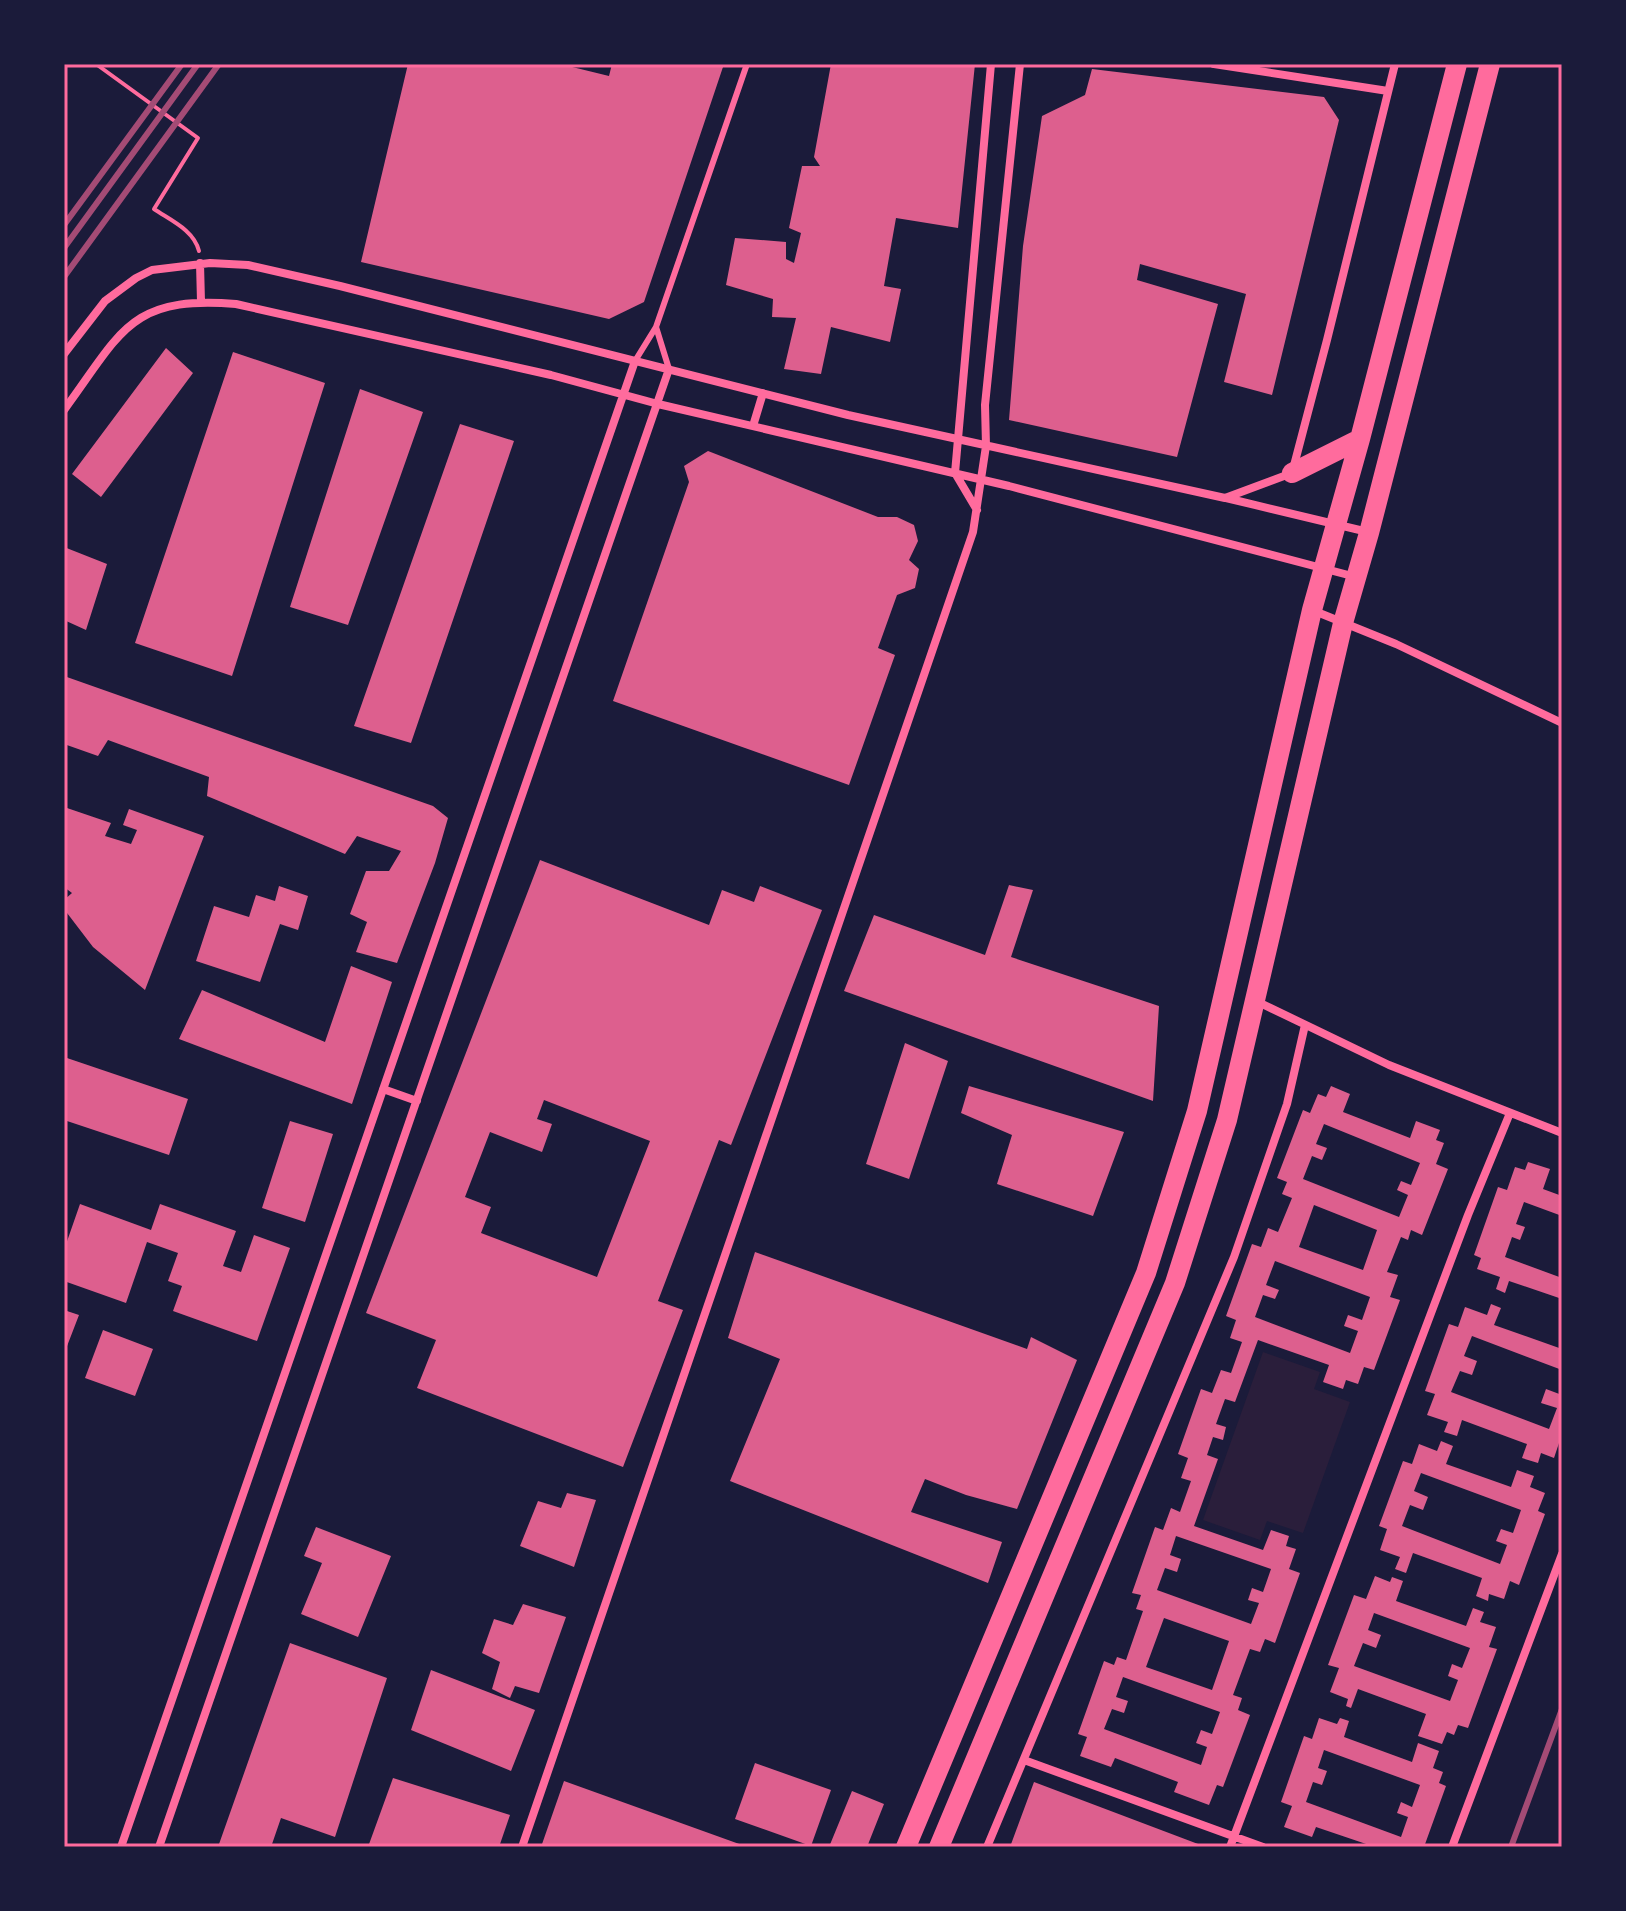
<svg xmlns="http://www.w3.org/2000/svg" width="1626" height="1911" viewBox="0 0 1626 1911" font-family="'Roboto Condensed',sans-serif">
	<rect width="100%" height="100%" fill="#1b1b3a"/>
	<!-- green -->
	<path fill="#2a1e3b" d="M 1263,1352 L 1320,1372 L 1314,1389 L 1350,1402 L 1303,1533 L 1267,1521 L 1260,1540 L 1203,1520 Z"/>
	<!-- building -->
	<path fill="#dd5f8e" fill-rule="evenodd" d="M 408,64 L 560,64 L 609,76 L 612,64 L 724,64 L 644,302 L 609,319 L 361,262 Z
		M 831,64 L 975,64 L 958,228 L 896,218 L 884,286 L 901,289 L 890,342 L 831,327 L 821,374 L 784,369 L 796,318 L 772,317 L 773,299 L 726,285 L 735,238 L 786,242 L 786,259 L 794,263 L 801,233 L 789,228 L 802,166 L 820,166 L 814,157 Z
		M 1092,69 L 1324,97 L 1339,120 L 1272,395 L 1224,382 L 1246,294 L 1140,264 L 1137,280 L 1218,304 L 1177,457 L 1009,420 L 1023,246 L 1042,116 L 1085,95 Z
		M 166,348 L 193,373 L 101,497 L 72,474 Z
		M 233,352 L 325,383 L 232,676 L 135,643 Z
		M 360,389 L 423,412 L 348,625 L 290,607 Z
		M 460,424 L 514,441 L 411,743 L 354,726 Z
		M 708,451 L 878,517 L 897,517 L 914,525 L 918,541 L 909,560 L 919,569 L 915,588 L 897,595 L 878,648 L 895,655 L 849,785 L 613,701 L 689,482 L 684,466 Z
		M 64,547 L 107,564 L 86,630 L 64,620 Z
		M 64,676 L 433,806 L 448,818 L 435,863 L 397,963 L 356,952 L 367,922 L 350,914 L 366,871 L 389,871 L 401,851 L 357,836 L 345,854 L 207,796 L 209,777 L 108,740 L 98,756 L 64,744 Z
		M 67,808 L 111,823 L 105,836 L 131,844 L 137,830 L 123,825 L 129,809 L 204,836 L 145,990 L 93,947 L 64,909 L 64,900 L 72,893 L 64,887 L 64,815 Z
		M 540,860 L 709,925 L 722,890 L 754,902 L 760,886 L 822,910 L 731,1145 L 719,1140 L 658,1301 L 683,1310 L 623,1467 L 417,1388 L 436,1340 L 366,1313 ZM 544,1100 L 650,1141 L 597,1277 L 481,1233 L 491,1207 L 465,1197 L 490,1132 L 542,1152 L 552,1124 L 537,1119 Z
		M 1009,885 L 1033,890 L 1011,957 L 1159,1006 L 1153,1101 L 844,991 L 874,915 L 985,955 Z
		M 279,886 L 308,896 L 298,930 L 280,924 L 260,982 L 196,961 L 214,906 L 249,917 L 256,895 L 275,901 Z
		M 351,966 L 392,982 L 352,1104 L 179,1039 L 202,990 L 325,1042 Z
		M 905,1043 L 948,1061 L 909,1179 L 866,1164 Z
		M 64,1057 L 188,1099 L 169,1155 L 64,1120 Z
		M 969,1086 L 1124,1132 L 1093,1216 L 997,1184 L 1012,1135 L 961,1113 Z
		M 1331,1086 L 1350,1094 L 1343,1112 L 1410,1138 L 1416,1121 L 1440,1130 L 1436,1140 L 1444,1143 L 1436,1164 L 1448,1169 L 1422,1235 L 1411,1230 L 1408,1240 L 1401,1237 L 1387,1272 L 1398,1275 L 1390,1297 L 1400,1300 L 1374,1370 L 1364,1367 L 1358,1384 L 1346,1380 L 1343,1389 L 1323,1382 L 1329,1365 L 1258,1340 L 1235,1402 L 1225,1399 L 1216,1424 L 1226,1427 L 1223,1440 L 1213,1437 L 1207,1455 L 1218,1459 L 1194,1526 L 1263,1550 L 1271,1530 L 1289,1536 L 1286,1546 L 1296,1549 L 1289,1569 L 1300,1573 L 1275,1643 L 1265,1639 L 1260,1652 L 1250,1649 L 1233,1695 L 1242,1698 L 1238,1710 L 1250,1715 L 1223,1787 L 1217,1785 L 1209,1805 L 1174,1792 L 1178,1782 L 1115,1758 L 1111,1767 L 1080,1756 L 1087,1737 L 1078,1734 L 1104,1661 L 1114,1665 L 1117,1657 L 1126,1660 L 1143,1611 L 1136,1609 L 1141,1595 L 1132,1593 L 1155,1527 L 1163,1530 L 1171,1508 L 1180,1512 L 1191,1481 L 1181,1478 L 1188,1458 L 1178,1454 L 1190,1420 L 1201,1389 L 1212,1393 L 1221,1370 L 1231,1373 L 1242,1342 L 1230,1338 L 1236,1320 L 1226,1316 L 1252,1244 L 1261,1247 L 1268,1228 L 1278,1232 L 1292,1198 L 1282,1194 L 1287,1182 L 1277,1178 L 1303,1110 L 1310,1113 L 1318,1094 L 1326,1097 ZM 1324,1124 L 1420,1163 L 1411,1185 L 1401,1181 L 1397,1190 L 1408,1195 L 1399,1217 L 1303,1179 L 1312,1156 L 1322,1160 L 1327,1148 L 1316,1144 ZM 1314,1205 L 1377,1230 L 1363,1270 L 1299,1247 ZM 1275,1261 L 1370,1297 L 1362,1320 L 1348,1315 L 1344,1326 L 1358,1331 L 1350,1353 L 1255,1317 L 1263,1295 L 1275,1299 L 1279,1290 L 1266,1285 ZM 1176,1536 L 1271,1569 L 1263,1592 L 1252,1588 L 1248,1600 L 1259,1603 L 1251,1624 L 1157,1590 L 1165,1568 L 1177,1572 L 1181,1559 L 1170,1555 ZM 1164,1618 L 1229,1641 L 1212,1690 L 1146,1667 ZM 1123,1677 L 1220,1712 L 1212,1734 L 1201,1730 L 1196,1743 L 1207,1747 L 1201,1765 L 1104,1729 L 1112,1709 L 1124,1713 L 1128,1701 L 1116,1697 Z
		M 290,1121 L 333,1134 L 305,1222 L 262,1208 Z
		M 1528,1162 L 1550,1169 L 1543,1189 L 1562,1196 L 1562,1216 L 1524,1202 L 1516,1224 L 1525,1227 L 1520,1240 L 1512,1237 L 1505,1257 L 1562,1278 L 1562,1299 L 1509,1281 L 1505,1293 L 1496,1289 L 1500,1277 L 1477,1269 L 1481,1258 L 1474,1255 L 1498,1187 L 1507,1190 L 1515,1167 L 1525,1170 Z
		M 80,1204 L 151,1230 L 160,1204 L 236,1231 L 223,1266 L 241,1272 L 254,1235 L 290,1248 L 257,1341 L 173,1311 L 182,1286 L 168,1281 L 178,1253 L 147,1242 L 126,1303 L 64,1281 L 64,1250 Z
		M 755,1252 L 1027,1349 L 1031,1337 L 1077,1360 L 1017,1509 L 966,1495 L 925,1479 L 911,1512 L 1002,1542 L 988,1583 L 730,1481 L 780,1359 L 728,1338 Z
		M 1491,1304 L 1501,1308 L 1494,1325 L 1562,1349 L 1562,1370 L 1472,1336 L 1464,1356 L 1477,1361 L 1472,1375 L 1460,1371 L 1451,1392 L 1549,1429 L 1557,1408 L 1541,1403 L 1546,1389 L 1562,1395 L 1562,1444 L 1559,1443 L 1554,1458 L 1541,1453 L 1538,1463 L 1522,1458 L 1527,1444 L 1462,1420 L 1457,1436 L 1444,1432 L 1448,1422 L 1427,1415 L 1435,1394 L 1425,1391 L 1449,1324 L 1458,1327 L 1465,1307 L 1487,1315 Z
		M 64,1310 L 79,1315 L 64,1354 Z
		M 103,1330 L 153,1349 L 135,1396 L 85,1378 Z
		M 1441,1441 L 1453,1446 L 1446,1464 L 1511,1487 L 1517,1470 L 1534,1476 L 1530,1487 L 1545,1493 L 1538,1511 L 1545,1514 L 1519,1585 L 1510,1581 L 1504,1599 L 1489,1594 L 1488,1601 L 1476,1596 L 1482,1578 L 1413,1553 L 1406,1573 L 1395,1569 L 1400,1557 L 1380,1550 L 1387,1529 L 1379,1526 L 1403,1461 L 1412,1464 L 1419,1444 L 1437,1451 ZM 1421,1473 L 1521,1510 L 1513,1533 L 1501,1529 L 1496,1541 L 1507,1545 L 1500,1564 L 1402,1526 L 1410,1505 L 1423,1510 L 1428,1497 L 1414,1491 Z
		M 567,1493 L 596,1500 L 574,1567 L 520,1546 L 538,1501 L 561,1508 Z
		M 316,1527 L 391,1556 L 358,1637 L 301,1614 L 322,1563 L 304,1556 Z
		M 1375,1576 L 1390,1582 L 1392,1577 L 1403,1581 L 1396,1601 L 1466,1626 L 1473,1608 L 1484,1612 L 1480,1622 L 1496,1627 L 1489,1647 L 1497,1649 L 1468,1728 L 1458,1725 L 1454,1735 L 1447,1732 L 1442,1744 L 1418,1736 L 1426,1714 L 1358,1689 L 1351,1708 L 1346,1706 L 1348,1699 L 1330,1692 L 1339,1668 L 1328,1665 L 1354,1595 L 1366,1599 ZM 1374,1613 L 1470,1648 L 1462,1668 L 1452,1664 L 1448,1676 L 1458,1680 L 1450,1701 L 1354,1666 L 1363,1643 L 1376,1648 L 1381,1635 L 1368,1630 Z
		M 523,1604 L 566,1617 L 539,1693 L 515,1686 L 510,1698 L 492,1689 L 500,1662 L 482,1653 L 494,1619 L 513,1625 Z
		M 290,1643 L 387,1678 L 335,1837 L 281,1818 L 271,1847 L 218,1847 Z
		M 431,1670 L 535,1710 L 511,1771 L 411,1730 Z
		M 1319,1718 L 1337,1724 L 1340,1718 L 1349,1721 L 1344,1737 L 1412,1762 L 1418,1743 L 1439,1751 L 1433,1768 L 1443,1772 L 1439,1783 L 1446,1786 L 1424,1847 L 1375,1847 L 1316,1827 L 1312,1837 L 1284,1827 L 1292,1806 L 1281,1802 L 1304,1736 L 1312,1739 ZM 1324,1750 L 1420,1785 L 1412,1807 L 1401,1802 L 1397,1813 L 1408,1817 L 1401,1837 L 1306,1802 L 1313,1782 L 1322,1785 L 1327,1771 L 1318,1768 Z
		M 755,1763 L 831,1790 L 811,1846 L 735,1819 Z
		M 393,1778 L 510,1815 L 499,1847 L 368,1847 Z
		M 564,1781 L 742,1845 L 741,1847 L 541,1847 Z
		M 1034,1782 L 1206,1847 L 1010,1847 Z
		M 852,1791 L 884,1804 L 867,1847 L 829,1847 Z"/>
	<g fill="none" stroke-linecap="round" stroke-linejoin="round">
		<!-- path -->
		<path stroke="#ff6b9d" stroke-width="4" d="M 96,64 L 198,138 L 154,209 C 170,220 194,230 199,251"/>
		<!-- service -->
		<path stroke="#ff6b9d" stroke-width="6" d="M 656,327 L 669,369
			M 635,361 L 656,327 L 747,64"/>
		<!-- minor -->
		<path stroke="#ff6b9d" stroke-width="8" d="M 1214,64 L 1388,91
			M 200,263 L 201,302
			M 64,354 L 105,301 L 136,278 L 152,270 L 210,263 L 248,265 L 340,286 L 848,415 L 1225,498 L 1292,473 L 1327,340 L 1395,64
			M 64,410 C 121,333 129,295 236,304 L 551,375 L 658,404 L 1009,486 L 1356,577
			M 753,426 L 763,393
			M 1226,498 L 1368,532
			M 977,510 L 955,473 L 991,64
			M 1312,610 L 1396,644 L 1562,723
			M 1256,1001 L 1389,1065 L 1562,1133
			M 383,1089 L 417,1101
			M 1024,1760 L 1263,1847
			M 121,1847 L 635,361
			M 159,1847 L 669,369
			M 522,1847 L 973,532 L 986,446 L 985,405 L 1020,64
			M 987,1847 L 1234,1257 L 1287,1104 L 1305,1025
			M 1230,1847 L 1468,1215 L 1510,1113
			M 1452,1847 L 1562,1554"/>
		<!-- primary -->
		<path stroke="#ff6b9d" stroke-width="20" d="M 1292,473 L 1360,439
			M 906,1847 L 1146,1273 L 1197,1111 L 1312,610 L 1360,439 L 1457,64
			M 939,1847 L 1175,1283 L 1227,1120 L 1343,623 L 1369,533 L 1490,64"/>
		<!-- rail -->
		<path stroke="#a44b75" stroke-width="6" d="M 64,225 L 182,64
			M 64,248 L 198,64
			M 64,277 L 219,64
			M 1511,1847 L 1562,1709"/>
	</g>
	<!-- border -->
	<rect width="1626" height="1911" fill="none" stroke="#1b1b3a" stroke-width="132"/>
	<rect x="66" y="66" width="1494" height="1779" fill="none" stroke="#ff6b9d" stroke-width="3"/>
</svg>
